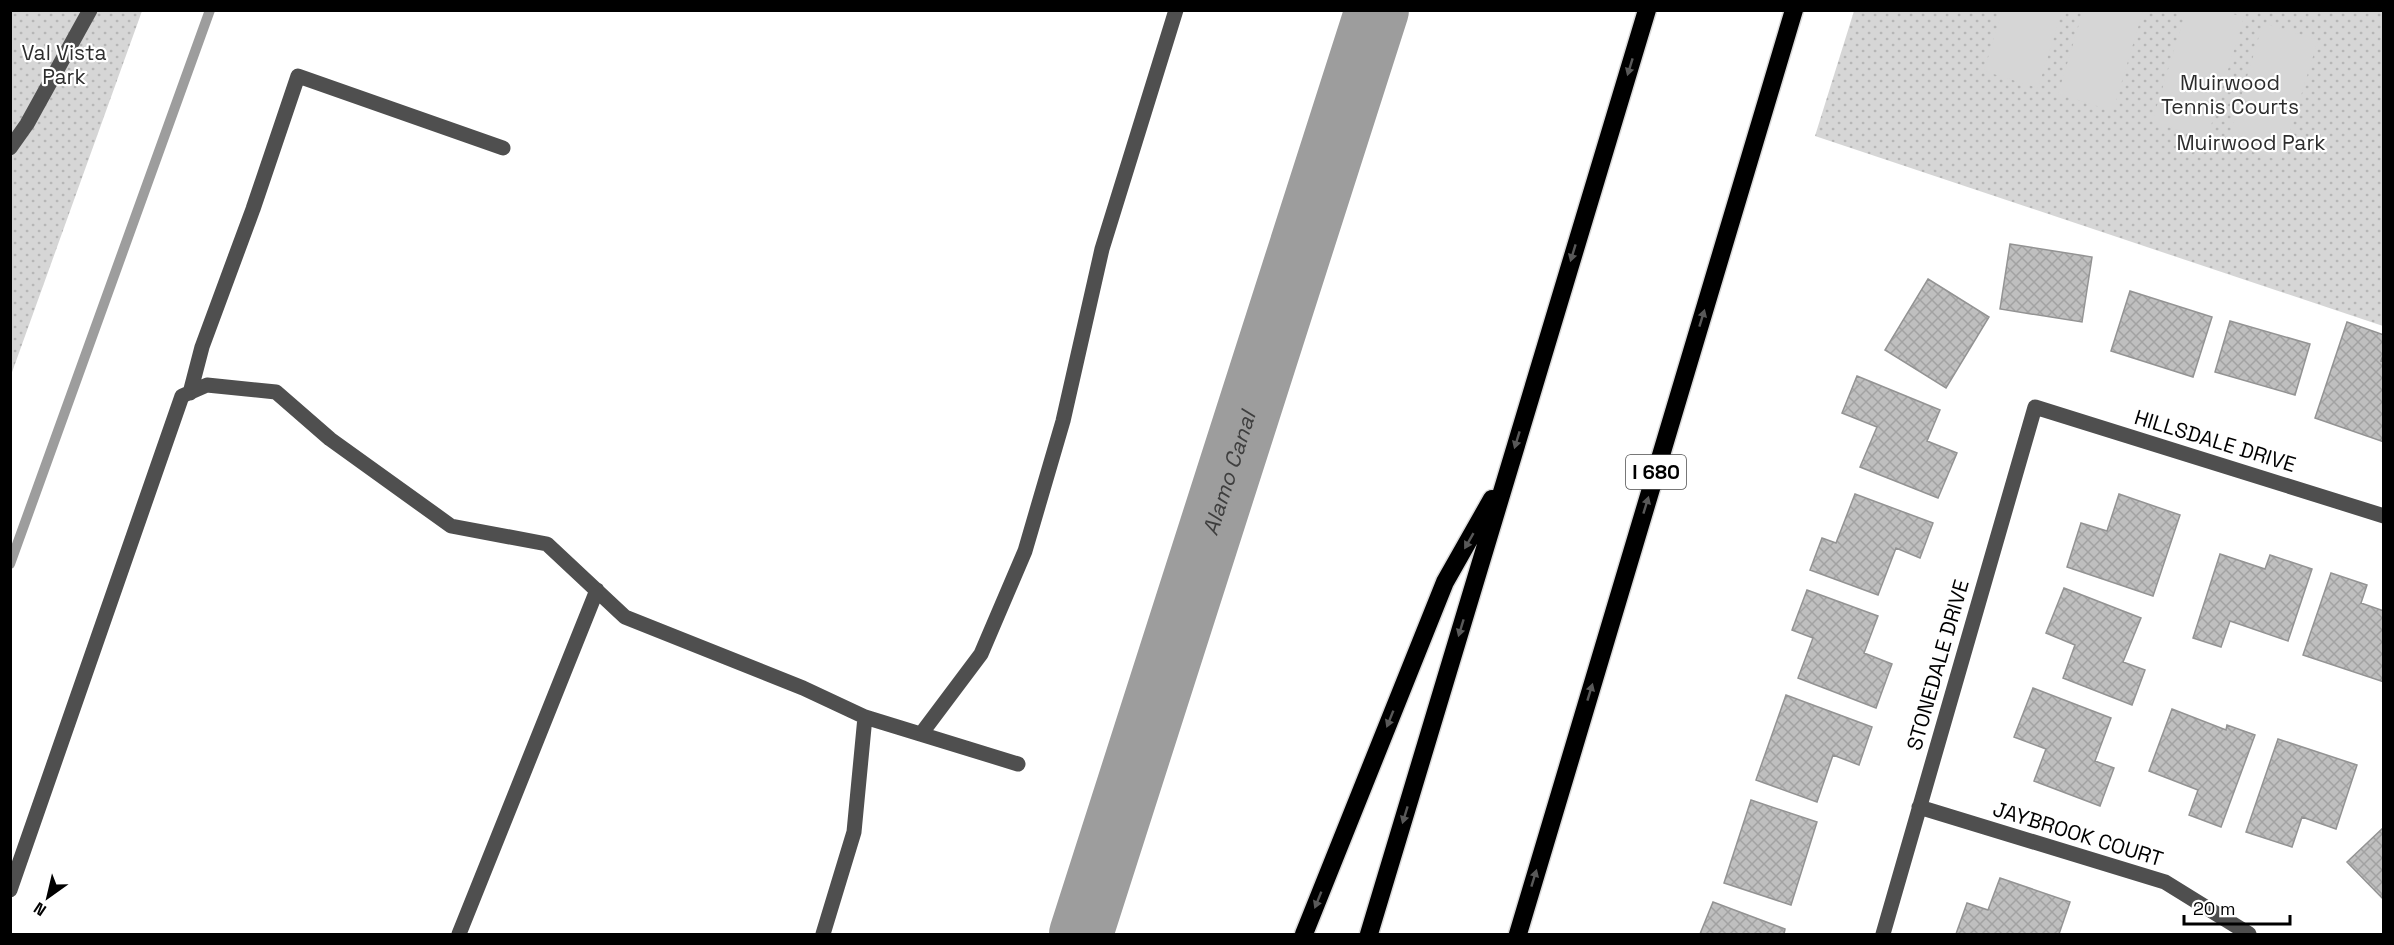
<svg xmlns="http://www.w3.org/2000/svg" width="2394" height="945" viewBox="0 0 2394 945" font-family="'Space Grotesk',sans-serif">
	<defs>
		<pattern id="grass-dots" width="8" height="8" patternUnits="userSpaceOnUse" patternTransform="scale(1.5)"><rect width="8" height="8" fill="#d6d6d6"/><path d="M2 2h.1M6 6h.1" fill="none" stroke="#b6b6b6" stroke-width="1.8" stroke-linecap="round"/></pattern>
		<pattern id="building-cross-hatch" width="8" height="8" patternUnits="userSpaceOnUse" patternTransform="scale(1.5)"><rect width="8" height="8" fill="#bfbfbf"/><path d="M0 0l8 8M0 8l8-8" fill="none" stroke="#a2a2a2"/></pattern>
	</defs>
	<rect width="100%" height="100%" fill="#fff"/>
	<!-- grass -->
	<path fill="url(#grass-dots)" d="M 11,11 L 142,11 L 11,375 Z
		M 1854,11 L 2383,11 L 2383,326 L 1815,136 Z"/>
	<!-- pitch -->
	<path fill="#d6d6d6" d="M 2002,11 L 2062,11 L 2038,88 L 1984,71 Z
		M 2083,11 L 2143,11 L 2113,111 L 2058,94 Z
		M 2186,11 L 2221,11 L 2244,17 L 2207,139 L 2152,122 Z
		M 2263,23 L 2318,40 L 2281,161 L 2227,144 Z"/>
	<g fill="none" stroke-linecap="round" stroke-linejoin="round">
		<!-- stream -->
		<path stroke="#9d9d9d" stroke-width="10" d="M 10,564 L 210,10"/>
		<!-- river -->
		<path stroke="#9d9d9d" stroke-width="64" id="s1" d="M 1081,934 L 1377,10"/>
	</g>
	<!-- building -->
	<path fill="url(#building-cross-hatch)" stroke="#939393" stroke-width="1.5" d="M 2010,244 L 2092,257 L 2082,322 L 2000,309 Z
		M 1928,279 L 1989,317 L 1946,388 L 1885,350 Z
		M 2130,291 L 2212,317 L 2193,377 L 2111,351 Z
		M 2230,321 L 2310,344 L 2295,395 L 2215,372 Z
		M 2347,322 L 2384,335 L 2384,352 L 2381,361 L 2384,362 L 2384,442 L 2315,418 Z
		M 1857,376 L 1940,410 L 1927,441 L 1957,453 L 1938,498 L 1860,467 L 1877,427 L 1842,413 Z
		M 1855,494 L 1933,523 L 1920,558 L 1896,548 L 1878,595 L 1810,570 L 1822,538 L 1836,543 Z
		M 2119,494 L 2180,515 L 2153,596 L 2067,567 L 2081,523 L 2107,531 Z
		M 2220,554 L 2265,569 L 2270,555 L 2312,569 L 2288,641 L 2230,621 L 2221,647 L 2193,638 Z
		M 2331,573 L 2367,585 L 2361,603 L 2384,611 L 2384,682 L 2303,655 Z
		M 2064,588 L 2141,618 L 2123,662 L 2145,670 L 2132,705 L 2063,678 L 2075,645 L 2046,633 Z
		M 1807,590 L 1878,616 L 1864,653 L 1892,664 L 1876,708 L 1798,678 L 1813,638 L 1792,630 Z
		M 2033,688 L 2111,718 L 2095,761 L 2114,768 L 2100,806 L 2034,781 L 2046,749 L 2014,737 Z
		M 1786,695 L 1872,727 L 1859,765 L 1833,755 L 1817,802 L 1756,780 Z
		M 2172,709 L 2226,730 L 2227,725 L 2255,735 L 2221,827 L 2189,815 L 2198,790 L 2149,771 Z
		M 2278,739 L 2357,765 L 2336,829 L 2302,817 L 2292,847 L 2246,832 Z
		M 1751,800 L 1817,822 L 1791,905 L 1724,883 Z
		M 2384,827 L 2384,900 L 2347,862 Z
		M 2000,878 L 2070,902 L 2059,934 L 1956,934 L 1967,903 L 1988,910 Z
		M 1713,902 L 1785,929 L 1784,934 L 1700,934 Z"/>
	<g fill="none" stroke-linecap="round" stroke-linejoin="round">
		<!-- highway casing -->
		<g stroke="#dbdbdb" stroke-width="21">
			<path id="highway" d="M 1304,934 L 1445,582 L 1492,499
				M 1369,934 L 1647,10
				M 1518,934 L 1794,10"/>
		</g>
		<!-- minor -->
		<path stroke="#4f4f4f" stroke-width="15" d="M 10,148 L 27,124 L 90,10
			M 190,393 L 202,347 L 253,209 L 298,76 L 503,148
			M 865,717 L 1018,764
			M 921,734 L 981,654 L 1025,551 L 1063,421 L 1102,249 L 1176,10
			M 1919,807 L 2165,882 L 2249,934
			M 10,890 L 182,396 L 207,385 L 276,392 L 330,439 L 451,526 L 547,544 L 625,617 L 803,688 L 865,717 L 854,832 L 823,934
			M 459,934 L 597,590
			M 1883,934 L 2035,407 L 2384,516"/>
		<!-- highway -->
		<use href="#highway" stroke="#000" stroke-width="18"/>
	</g>
	<!-- one-way arrows -->
	<defs><path id="oneway-solid" d="M-6-.8H1V-3.2L6.5 0L1 3.2V.8H-6Z" transform="scale(1.5)"/></defs>
	<g fill="#595959">
		<use href="#oneway-solid" transform="translate(1630 67) rotate(107)"/>
		<use href="#oneway-solid" transform="translate(1573 253) rotate(107)"/>
		<use href="#oneway-solid" transform="translate(1702 318) rotate(-73)"/>
		<use href="#oneway-solid" transform="translate(1517 440) rotate(107)"/>
		<use href="#oneway-solid" transform="translate(1646 505) rotate(-73)"/>
		<use href="#oneway-solid" transform="translate(1469 541) rotate(120)"/>
		<use href="#oneway-solid" transform="translate(1461 628) rotate(107)"/>
		<use href="#oneway-solid" transform="translate(1590 692) rotate(-73)"/>
		<use href="#oneway-solid" transform="translate(1390 719) rotate(112)"/>
		<use href="#oneway-solid" transform="translate(1405 815) rotate(107)"/>
		<use href="#oneway-solid" transform="translate(1534 878) rotate(-73)"/>
		<use href="#oneway-solid" transform="translate(1318 900) rotate(112)"/>
	</g>
	<g text-anchor="middle" stroke-width="4.5" stroke-linejoin="round" paint-order="stroke">
		<!-- shield labels -->
		<rect fill="#fff" stroke="#4c4c4c" stroke-width="1.5" x="1626" y="455" width="60" height="34" rx="4.5"/>
		<g font-size="20" font-weight="bold" fill="#000">
			<text x="1656" y="479">I 680</text>
		</g>
		<!-- park labels -->
		<g font-size="21" fill="#2d2d2d" stroke="#fff">
			<text x="64" y="60">Val Vista<tspan x="64" dy="24">Park</tspan></text>
			<text x="2230" y="90">Muirwood<tspan x="2230" dy="24">Tennis Courts</tspan></text>
			<text x="2251" y="150">Muirwood Park</text>
		</g>
		<!-- street labels -->
		<g font-size="21" fill="#000" stroke="#fff">
			<text transform="translate(2215 441) rotate(17)" y="7">HILLSDALE DRIVE</text>
			<text transform="translate(1938 665) rotate(-74)" y="7">STONEDALE DRIVE</text>
			<text transform="translate(2078 834) rotate(17)" y="7">JAYBROOK COURT</text>
		</g>
		<!-- water labels -->
		<g font-size="22" font-style="italic" fill="#3e3e3e" stroke="#fff">
			<text dy="8" stroke="none"><textPath href="#s1" startOffset="484">Alamo Canal</textPath></text>
		</g>
	</g>
	<!-- border -->
	<rect width="2394" height="945" fill="none" stroke="#000000" stroke-width="24"/>
	<!-- north arrow -->
	<g transform="translate(48 897) rotate(214)" stroke="#ffffff" stroke-width="4.5" paint-order="stroke">
	<path d="M0-4.5L10 22L0 15L-10 22Z" fill="#000000"/>
	<text y="-9" font-size="16" font-weight="bold" text-anchor="middle" fill="#000000">N</text>
	</g>
	<!-- scale -->
	<path d="M2184 915v9h106v-9" fill="none" stroke="#000000" stroke-width="3"/>
	<text x="2193" y="915" font-size="18" fill="#000000" stroke="#ffffff" stroke-width="4.5" paint-order="stroke">20 m</text>
</svg>
